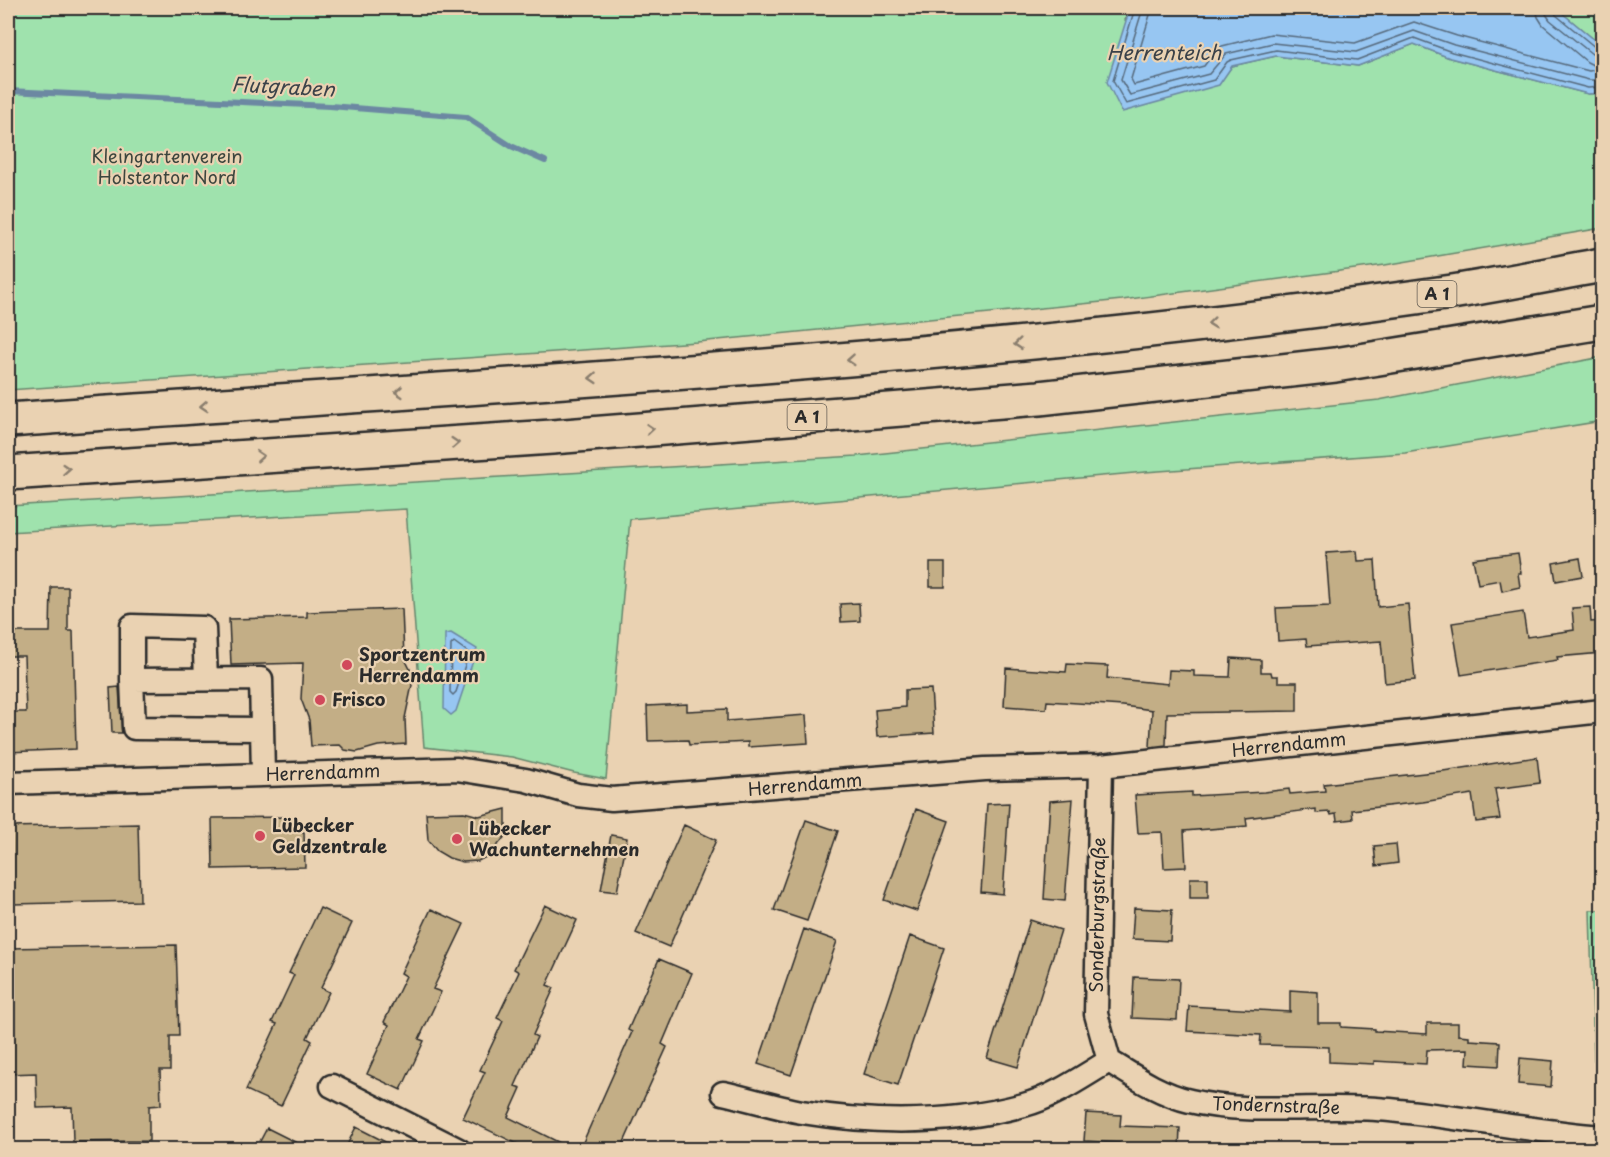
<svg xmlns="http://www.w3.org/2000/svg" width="1610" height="1157" viewBox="0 0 1610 1157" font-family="'Playpen Sans',sans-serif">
	<rect width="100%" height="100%" fill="#ead2b2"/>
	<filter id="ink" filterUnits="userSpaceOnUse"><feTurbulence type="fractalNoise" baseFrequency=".0167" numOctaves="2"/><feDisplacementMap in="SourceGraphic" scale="12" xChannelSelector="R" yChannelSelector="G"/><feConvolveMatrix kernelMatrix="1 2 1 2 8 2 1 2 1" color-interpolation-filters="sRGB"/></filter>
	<g filter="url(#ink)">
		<!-- green -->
		<path fill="#9fe2ad" stroke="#65866c" stroke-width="1.5" d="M 8,8 L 1130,8 L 1125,20 L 1218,85 L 1232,66 L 1276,56 L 1358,66 L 1414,44 L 1450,58 L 1588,94 L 1602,93 L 1602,228 L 1385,265 L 1122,300 L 697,342 L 8,390 Z
			M 1556,8 L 1602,8 L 1602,46 Z
			M 1602,357 L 1602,421 L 1405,453 L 1145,472 L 630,519 L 606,779 L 574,773 L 512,757 L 424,747 L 406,509 L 8,532 L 8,506 L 857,456 L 1379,400 Z
			M 1590,910 L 1602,910 L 1602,1060 L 1594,1060 Z"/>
		<!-- water -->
		<path fill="#97c6f2" stroke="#6c88a2" stroke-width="1.5" d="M 1130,8 L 1556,8 L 1602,46 L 1602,93 L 1588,94 L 1450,58 L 1414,44 L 1358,66 L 1276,56 L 1232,66 L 1219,85 L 1122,112 L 1107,82 Z
			M 451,633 L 477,649 L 456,711 L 451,715 L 444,709 L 445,634 Z"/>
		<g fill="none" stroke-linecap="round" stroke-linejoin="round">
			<!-- shore -->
			<path stroke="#56697b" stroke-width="1.5" d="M 1135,8 L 1113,81 L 1126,104 L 1214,80 L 1227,62 L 1231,60 L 1276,50 L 1357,60 L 1414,38 L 1452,52 L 1588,88 L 1602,87
				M 1143,8 L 1121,80 L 1130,95 L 1209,74 L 1226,54 L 1273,43 L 1356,52 L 1414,31 L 1454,45 L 1589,80 L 1602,80
				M 1152,8 L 1131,79 L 1134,85 L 1204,66 L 1215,51 L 1222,46 L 1271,34 L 1355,43 L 1414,22 L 1457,36 L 1589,71 L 1595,70 L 1595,66 L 1587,62 L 1543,25 L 1538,17 L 1536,8
				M 1545,8 L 1546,14 L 1550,20 L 1592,54 L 1602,57
				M 1553,8 L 1556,15 L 1596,48 L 1602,50
				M 454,642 L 469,653 L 456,692 L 453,695 L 450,692 L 451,645 Z"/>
			<!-- stream -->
			<path stroke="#6c88a2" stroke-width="6" d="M 8,91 L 330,106 L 466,117 L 511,146 L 545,161"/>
		</g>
		<!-- building -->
		<path fill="#c3ae86" stroke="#2b2b2b" stroke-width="1.5" d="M 1357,551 L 1358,561 L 1375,560 L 1378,607 L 1408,604 L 1415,680 L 1385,683 L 1381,641 L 1307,646 L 1306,639 L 1278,641 L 1276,608 L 1330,606 L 1326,553 Z
			M 1518,553 L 1521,573 L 1518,573 L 1520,587 L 1502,591 L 1500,580 L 1478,584 L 1473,559 Z
			M 1580,558 L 1583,576 L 1556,581 L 1553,563 Z
			M 930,563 L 945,563 L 945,587 L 930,587 Z
			M 51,587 L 68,587 L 68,631 L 73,631 L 76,749 L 8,752 L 8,712 L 26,712 L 24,656 L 8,656 L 8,632 L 50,632 Z
			M 859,603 L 860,621 L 841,622 L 840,604 Z
			M 1590,607 L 1591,622 L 1602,621 L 1602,653 L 1557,657 L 1558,660 L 1461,675 L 1452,623 L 1523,612 L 1527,637 L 1574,630 L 1572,608 Z
			M 402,609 L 404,657 L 410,669 L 412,685 L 405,718 L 406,744 L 378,746 L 357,752 L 345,750 L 340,745 L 311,746 L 309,720 L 301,699 L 303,663 L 231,665 L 229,619 L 307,617 L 307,612 Z
			M 1231,658 L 1261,660 L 1261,672 L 1271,672 L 1272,676 L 1278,676 L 1278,682 L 1297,682 L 1297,711 L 1167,713 L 1166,745 L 1150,747 L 1152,710 L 1123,706 L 1047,701 L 1046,709 L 1004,706 L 1006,668 L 1066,672 L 1067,664 L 1108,666 L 1107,678 L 1168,684 L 1169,670 L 1194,671 L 1194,676 L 1230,677 Z
			M 119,687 L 122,733 L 112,733 L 110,688 Z
			M 931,689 L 934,733 L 877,737 L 875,710 L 905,707 L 905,690 Z
			M 687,704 L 687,711 L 727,709 L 727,721 L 806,715 L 808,743 L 748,747 L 748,742 L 689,745 L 688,740 L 648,741 L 647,706 Z
			M 1537,757 L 1540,783 L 1495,789 L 1500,819 L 1476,822 L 1472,794 L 1423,802 L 1352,810 L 1353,819 L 1337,821 L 1336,814 L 1331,815 L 1330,812 L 1316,813 L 1316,809 L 1246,818 L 1247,826 L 1184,831 L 1186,867 L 1164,868 L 1162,832 L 1138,833 L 1135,795 L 1192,792 L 1192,796 L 1264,792 L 1289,789 L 1290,794 L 1325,791 L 1324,784 L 1443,771 Z
			M 1073,799 L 1065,901 L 1044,899 L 1050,801 Z
			M 1009,803 L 1003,894 L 981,892 L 987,804 Z
			M 506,809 L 506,835 L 490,855 L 478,861 L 463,862 L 449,858 L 437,851 L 428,840 L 426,813 L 464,812 L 479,816 Z
			M 916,809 L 949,821 L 917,911 L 884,900 Z
			M 294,817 L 294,832 L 304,832 L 305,867 L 213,869 L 212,818 Z
			M 806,820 L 838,831 L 807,921 L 774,910 Z
			M 138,824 L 140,901 L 13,904 L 11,827 Z
			M 684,825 L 716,840 L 669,947 L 636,933 Z
			M 611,835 L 627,838 L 617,892 L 601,890 Z
			M 1396,844 L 1398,863 L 1376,866 L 1374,846 Z
			M 1190,878 L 1208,878 L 1208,898 L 1190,898 Z
			M 545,905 L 577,920 L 547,985 L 554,988 L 533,1035 L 537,1037 L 515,1086 L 521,1088 L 508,1117 L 572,1149 L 528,1149 L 463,1118 L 485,1072 L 480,1070 L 503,1021 L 497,1018 L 519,972 L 514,969 Z
			M 320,908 L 352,923 L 321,988 L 329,992 L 307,1038 L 312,1041 L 281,1106 L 246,1090 L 277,1024 L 272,1022 L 294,975 L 289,973 Z
			M 1134,908 L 1172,910 L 1170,941 L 1132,939 Z
			M 431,909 L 464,924 L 433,989 L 441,992 L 419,1039 L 424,1041 L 401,1090 L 367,1074 L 389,1025 L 384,1022 L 406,976 L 401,973 Z
			M 1030,920 L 1061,930 L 1018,1067 L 987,1058 Z
			M 804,929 L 837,941 L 791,1075 L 758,1064 Z
			M 910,936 L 944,948 L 898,1085 L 864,1074 Z
			M 176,945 L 179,1036 L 170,1036 L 170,1070 L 160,1070 L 161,1105 L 149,1106 L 149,1141 L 73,1142 L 72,1107 L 37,1108 L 36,1073 L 8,1074 L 8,948 Z
			M 659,959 L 692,973 L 662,1044 L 667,1047 L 621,1149 L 580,1149 L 632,1032 L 628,1030 Z
			M 1134,977 L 1179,979 L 1177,1020 L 1132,1018 Z
			M 1290,990 L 1318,992 L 1318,1023 L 1341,1023 L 1341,1027 L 1375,1029 L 1375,1031 L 1427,1034 L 1427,1023 L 1458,1023 L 1458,1035 L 1469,1036 L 1469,1040 L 1500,1042 L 1499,1066 L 1467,1064 L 1468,1049 L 1427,1050 L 1426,1064 L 1374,1061 L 1374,1064 L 1329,1062 L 1329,1047 L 1260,1045 L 1261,1035 L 1187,1031 L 1189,1006 L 1290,1012 Z
			M 1520,1058 L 1553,1061 L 1551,1087 L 1518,1084 Z
			M 1086,1113 L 1121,1115 L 1120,1126 L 1180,1128 L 1179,1149 L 1119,1148 L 1119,1143 L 1084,1141 Z
			M 356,1127 L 399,1149 L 345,1149 Z
			M 267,1128 L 309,1149 L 256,1149 Z"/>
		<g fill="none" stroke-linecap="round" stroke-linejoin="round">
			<!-- minor casing -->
			<g stroke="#2b2b2b" stroke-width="27">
				<path id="minor" d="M 206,679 L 204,628 L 132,626 L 132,680 L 261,679 L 263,775
					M 132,680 L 134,728 L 262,729
					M 1101,766 L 1096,1014 L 1109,1061
					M 8,783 L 457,769 L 526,780 L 578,795 L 612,799 L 985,769 L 1101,766 L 1602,711
					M 1109,1061 C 1135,1077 1160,1094 1190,1101 C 1254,1116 1325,1103 1390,1110 C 1461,1117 1531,1131 1602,1137
					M 332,1086 L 459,1150
					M 723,1093 C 749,1099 776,1107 802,1112 C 875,1124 952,1124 1024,1105 C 1054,1097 1082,1077 1109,1061"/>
			</g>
			<!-- highway casing -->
			<g stroke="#2b2b2b" stroke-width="38">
				<path id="highway" d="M 8,420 C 489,385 974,361 1452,292 C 1502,284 1552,274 1602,265
					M 8,473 L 552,437 L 1039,398 L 1335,365 L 1602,322"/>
			</g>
			<!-- minor -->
			<use href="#minor" stroke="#ead2b2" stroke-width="22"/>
			<!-- highway -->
			<use href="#highway" stroke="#ead2b2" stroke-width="33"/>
		</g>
		<!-- one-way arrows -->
		<defs><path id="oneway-chevron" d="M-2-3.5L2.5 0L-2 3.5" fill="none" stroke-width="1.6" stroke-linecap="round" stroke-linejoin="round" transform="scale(1.5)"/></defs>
		<g stroke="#8a7e6e">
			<use href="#oneway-chevron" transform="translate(1212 323) rotate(174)"/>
			<use href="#oneway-chevron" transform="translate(1018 344) rotate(174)"/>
			<use href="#oneway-chevron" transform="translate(851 360) rotate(176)"/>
			<use href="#oneway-chevron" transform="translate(593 378) rotate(176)"/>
			<use href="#oneway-chevron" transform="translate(399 392) rotate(176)"/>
			<use href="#oneway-chevron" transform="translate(204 406) rotate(176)"/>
			<use href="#oneway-chevron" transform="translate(650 429) rotate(-5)"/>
			<use href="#oneway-chevron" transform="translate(455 443) rotate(-4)"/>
			<use href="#oneway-chevron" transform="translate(260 456) rotate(-4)"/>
			<use href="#oneway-chevron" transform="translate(66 469) rotate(-4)"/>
		</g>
	</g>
	<!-- markers -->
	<g fill="#d1495b" stroke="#ead2b2" stroke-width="2">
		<circle cx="347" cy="665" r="6"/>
		<circle cx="320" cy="700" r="6"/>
		<circle cx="260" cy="836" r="6"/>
		<circle cx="457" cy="839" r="6"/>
	</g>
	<g text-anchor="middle" stroke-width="4.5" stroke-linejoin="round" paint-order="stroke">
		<!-- shield labels -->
		<g fill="#ead2b2" stroke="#645d54" stroke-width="1.5">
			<rect x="1417.5" y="281" width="39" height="26" rx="4.5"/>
			<rect x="787.5" y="404" width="39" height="26" rx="4.5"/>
		</g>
		<g font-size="16" font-weight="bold" fill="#2b2b2b">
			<text x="1437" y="300">A 1</text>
			<text x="807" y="423">A 1</text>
		</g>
		<!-- park labels -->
		<g font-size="18" fill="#3c463e" stroke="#ead2b2">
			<text x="167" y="163">Kleingartenverein<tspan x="167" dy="21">Holstentor Nord</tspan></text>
		</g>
		<!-- poi labels -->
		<g font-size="18" font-weight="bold" fill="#2b2b2b" stroke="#ead2b2" text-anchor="start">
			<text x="359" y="661">Sportzentrum<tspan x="359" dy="21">Herrendamm</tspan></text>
			<text x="332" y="706">Frisco</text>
			<text x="272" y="832">Lübecker<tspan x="272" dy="21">Geldzentrale</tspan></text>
			<text x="469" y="835">Lübecker<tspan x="469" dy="21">Wachunternehmen</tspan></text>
		</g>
		<!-- street labels -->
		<g font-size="18" fill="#2b2b2b" stroke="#ead2b2">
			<text transform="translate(1289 745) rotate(-6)" y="6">Herrendamm</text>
			<text transform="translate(323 773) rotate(-2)" y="6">Herrendamm</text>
			<text transform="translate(805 785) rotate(-5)" y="6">Herrendamm</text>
			<text transform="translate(1098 915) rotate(-89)" y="6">Sonderburgstraße</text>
			<text transform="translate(1276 1106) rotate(2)" y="6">Tondernstraße</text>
		</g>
		<!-- water labels -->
		<g font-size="20" font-style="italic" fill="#3b4249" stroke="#ead2b2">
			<text x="1164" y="60">Herrenteich</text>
			<text transform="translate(283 87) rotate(3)" y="7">Flutgraben</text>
		</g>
	</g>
	<!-- margin -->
	<rect width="1610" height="1157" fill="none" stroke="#ead2b2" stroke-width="30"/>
	<rect x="15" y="15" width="1580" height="1127" fill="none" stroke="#2b2b2b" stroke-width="2" filter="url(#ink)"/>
</svg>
